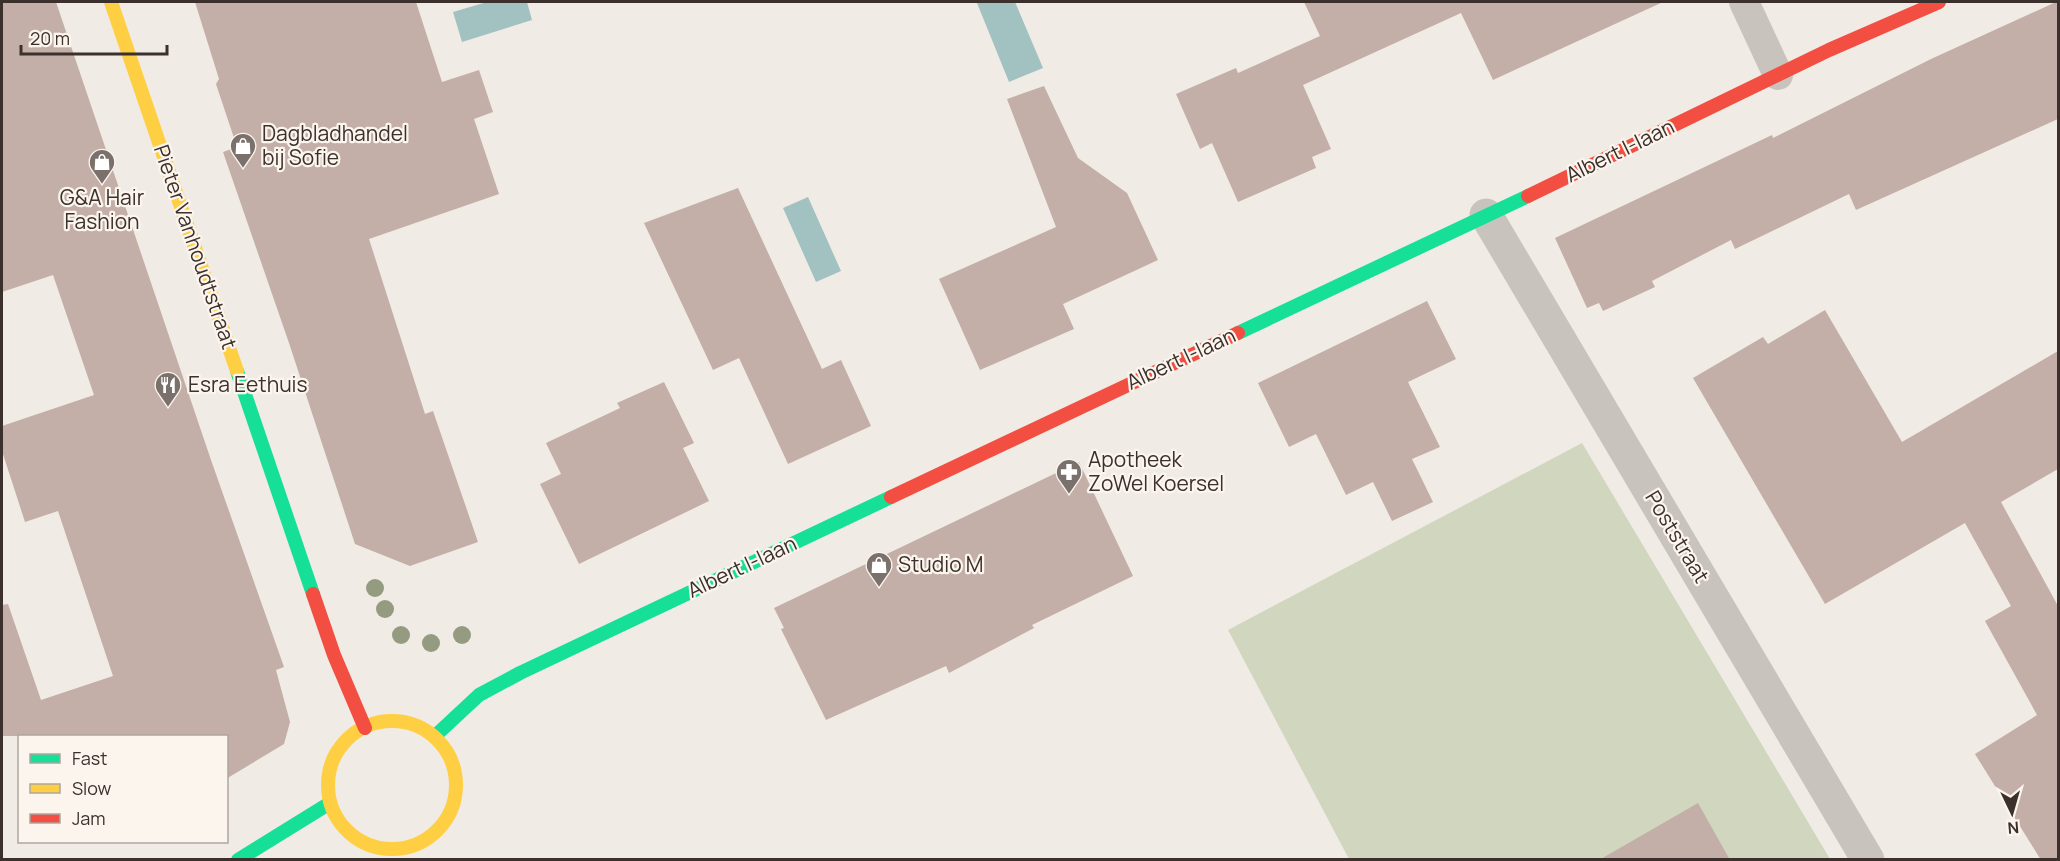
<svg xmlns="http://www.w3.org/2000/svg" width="2060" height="861" viewBox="0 0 2060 861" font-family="Manrope,sans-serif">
	<rect width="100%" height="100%" fill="#f0ebe5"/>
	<!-- green -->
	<path fill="#d1d6bf" d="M 1582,443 L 1830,859 L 1349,859 L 1228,630 Z"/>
	<!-- water -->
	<path fill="#a1c2c1" d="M 487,2 L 527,2 L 532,20 L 462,42 L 453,12 Z
		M 981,2 L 1015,2 L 1043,68 L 1009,82 L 977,3 Z
		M 808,197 L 841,271 L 816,282 L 783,208 Z"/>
	<!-- building -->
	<path fill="#c3afa7" d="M 2,2 L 56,2 L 211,460 L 284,667 L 276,670 L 290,722 L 284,744 L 226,779 L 226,736 L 2,736 L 2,605 L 8,604 L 41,700 L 113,676 L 58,511 L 25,522 L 2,451 L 2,426 L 94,395 L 53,275 L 2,292 Z
		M 195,2 L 416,2 L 442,82 L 479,70 L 493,112 L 474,119 L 499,194 L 369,239 L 425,414 L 433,411 L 478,542 L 410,566 L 355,544 L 289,343 L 223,152 L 237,147 L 216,84 L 219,79 Z
		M 1304,2 L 1663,2 L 1493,80 L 1461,13 L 1303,85 L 1331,149 L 1312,157 L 1316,168 L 1238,202 L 1212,143 L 1200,149 L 1176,94 L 1236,68 L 1238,73 L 1320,36 Z
		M 2056,2 L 2058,2 L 2058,119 L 1856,210 L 1849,194 L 1735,249 L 1731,240 L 1652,281 L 1655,287 L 1603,311 L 1599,303 L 1587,308 L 1555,238 L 1772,135 L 1773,138 L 1931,59 Z
		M 1044,86 L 1078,158 L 1127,193 L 1158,260 L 1063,304 L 1074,329 L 980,370 L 939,279 L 1056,227 L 1007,99 Z
		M 738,188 L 822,369 L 841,360 L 871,426 L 788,464 L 739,358 L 713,370 L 644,223 Z
		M 1427,301 L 1456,359 L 1408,382 L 1440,447 L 1412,459 L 1433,502 L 1392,521 L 1373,482 L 1346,495 L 1316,434 L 1289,447 L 1258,383 Z
		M 1825,310 L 1902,442 L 2058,351 L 2058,469 L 2001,502 L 2058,606 L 2058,860 L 2041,860 L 1975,754 L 2037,715 L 1985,621 L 2011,606 L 1965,523 L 1825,604 L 1693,378 L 1763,337 L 1768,344 Z
		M 664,382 L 694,443 L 683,448 L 709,501 L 579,564 L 540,484 L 561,474 L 546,443 L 620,408 L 617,403 Z
		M 1079,462 L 1133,576 L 1032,625 L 1034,628 L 949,673 L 946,666 L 826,720 L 781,629 L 784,628 L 774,608 Z
		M 1698,803 L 1730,860 L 1599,860 Z"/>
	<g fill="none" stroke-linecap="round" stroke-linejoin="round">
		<!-- lane -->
		<path stroke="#c9c3be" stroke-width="30" d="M 1744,2 L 1778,75"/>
		<!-- street -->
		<path stroke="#c9c3be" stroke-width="33" d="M 1486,215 L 1868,860"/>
		<!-- fast -->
		<path stroke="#16e098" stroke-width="14" d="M 1238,333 L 1528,196
			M 237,371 L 313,594
			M 435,736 L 479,695 L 520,673 L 891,497
			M 238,860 L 330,803"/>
		<!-- slow -->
		<path stroke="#ffcf43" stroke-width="14" d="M 111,2 L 237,371
			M328 785a64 64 0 1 1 128 0a64 64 0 1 1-128 0Z"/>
		<!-- jam -->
		<path stroke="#f24e42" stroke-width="14" d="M 1528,196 L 1829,50 L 1939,2
			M 891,497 L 1238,333
			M 313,594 L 334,655 L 365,728"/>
	</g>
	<!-- trees -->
	<g fill="#959b80">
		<circle cx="375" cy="588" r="9"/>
		<circle cx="385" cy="609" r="9"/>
		<circle cx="401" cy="635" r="9"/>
		<circle cx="462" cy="635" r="9"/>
		<circle cx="431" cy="643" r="9"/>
	</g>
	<!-- icons -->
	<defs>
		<g id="shop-pin" transform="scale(1.35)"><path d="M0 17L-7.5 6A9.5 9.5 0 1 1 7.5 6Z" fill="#7a716c" stroke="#fbf5ee"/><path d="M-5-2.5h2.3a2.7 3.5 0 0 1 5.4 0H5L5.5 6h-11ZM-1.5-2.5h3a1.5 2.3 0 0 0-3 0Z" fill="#fff"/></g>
		<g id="restaurant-pin" transform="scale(1.35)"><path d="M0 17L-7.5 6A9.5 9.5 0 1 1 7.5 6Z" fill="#7a716c" stroke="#fbf5ee"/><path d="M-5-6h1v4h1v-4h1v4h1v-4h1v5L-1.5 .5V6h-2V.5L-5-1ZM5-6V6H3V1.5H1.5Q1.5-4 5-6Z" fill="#fff"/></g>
		<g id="pharmacy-pin" transform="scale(1.35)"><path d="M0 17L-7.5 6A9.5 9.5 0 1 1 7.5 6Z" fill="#7a716c" stroke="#fbf5ee"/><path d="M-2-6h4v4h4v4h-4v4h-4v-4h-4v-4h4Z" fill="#fff"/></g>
	</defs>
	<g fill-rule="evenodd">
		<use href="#shop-pin" x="243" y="146"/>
		<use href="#shop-pin" x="102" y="162"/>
		<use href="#restaurant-pin" x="168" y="385"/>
		<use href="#pharmacy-pin" x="1069" y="472"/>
		<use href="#shop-pin" x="879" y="565"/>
	</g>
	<g text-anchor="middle" stroke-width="4.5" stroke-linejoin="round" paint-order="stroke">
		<!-- poi labels -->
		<g font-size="21" fill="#3b302b" stroke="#fbf5ee" text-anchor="start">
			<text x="262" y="141">Dagbladhandel<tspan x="262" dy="24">bij Sofie</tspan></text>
			<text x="102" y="205" text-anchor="middle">G&amp;A Hair<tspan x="102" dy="24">Fashion</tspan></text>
			<text x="188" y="392">Esra Eethuis</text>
			<text x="1088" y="467">Apotheek<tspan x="1088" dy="24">ZoWel Koersel</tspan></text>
			<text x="898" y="572">Studio M</text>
		</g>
		<!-- street labels -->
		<g font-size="21" fill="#3b302b" stroke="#fbf5ee">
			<text transform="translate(1620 151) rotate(-26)" y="7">Albert I-laan</text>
			<text transform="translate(195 247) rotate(71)" y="7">Pieter Vanhoudtstraat</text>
			<text transform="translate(1181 359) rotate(-25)" y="7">Albert I-laan</text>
			<text transform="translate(1677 537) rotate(59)" y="7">Poststraat</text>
			<text transform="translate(742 567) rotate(-25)" y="7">Albert I-laan</text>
		</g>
	</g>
	<!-- border -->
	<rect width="2060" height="861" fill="none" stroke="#3b302b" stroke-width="6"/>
	<!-- legend -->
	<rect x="18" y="735" width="210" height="108" fill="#fbf5ee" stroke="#aea6a0" stroke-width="1.5"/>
	<rect x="30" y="754" width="30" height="9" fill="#16e098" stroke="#aea6a0" stroke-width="1.5"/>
	<text x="72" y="765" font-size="18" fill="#3b302b">Fast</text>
	<rect x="30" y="784" width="30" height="9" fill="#ffcf43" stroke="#aea6a0" stroke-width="1.5"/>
	<text x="72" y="795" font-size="18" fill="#3b302b">Slow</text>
	<rect x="30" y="814" width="30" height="9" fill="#f24e42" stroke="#aea6a0" stroke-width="1.5"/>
	<text x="72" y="825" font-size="18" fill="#3b302b">Jam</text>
	<!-- north arrow -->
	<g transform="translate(2012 813) rotate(175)" stroke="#fbf5ee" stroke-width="4.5" paint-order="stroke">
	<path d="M0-4.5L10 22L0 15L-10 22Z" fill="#3b302b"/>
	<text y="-9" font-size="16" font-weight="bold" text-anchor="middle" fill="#3b302b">N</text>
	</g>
	<!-- scale -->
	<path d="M21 45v9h146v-9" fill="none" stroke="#3b302b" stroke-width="3"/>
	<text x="30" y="45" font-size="18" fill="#3b302b" stroke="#fbf5ee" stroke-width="4.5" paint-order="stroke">20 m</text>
</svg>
